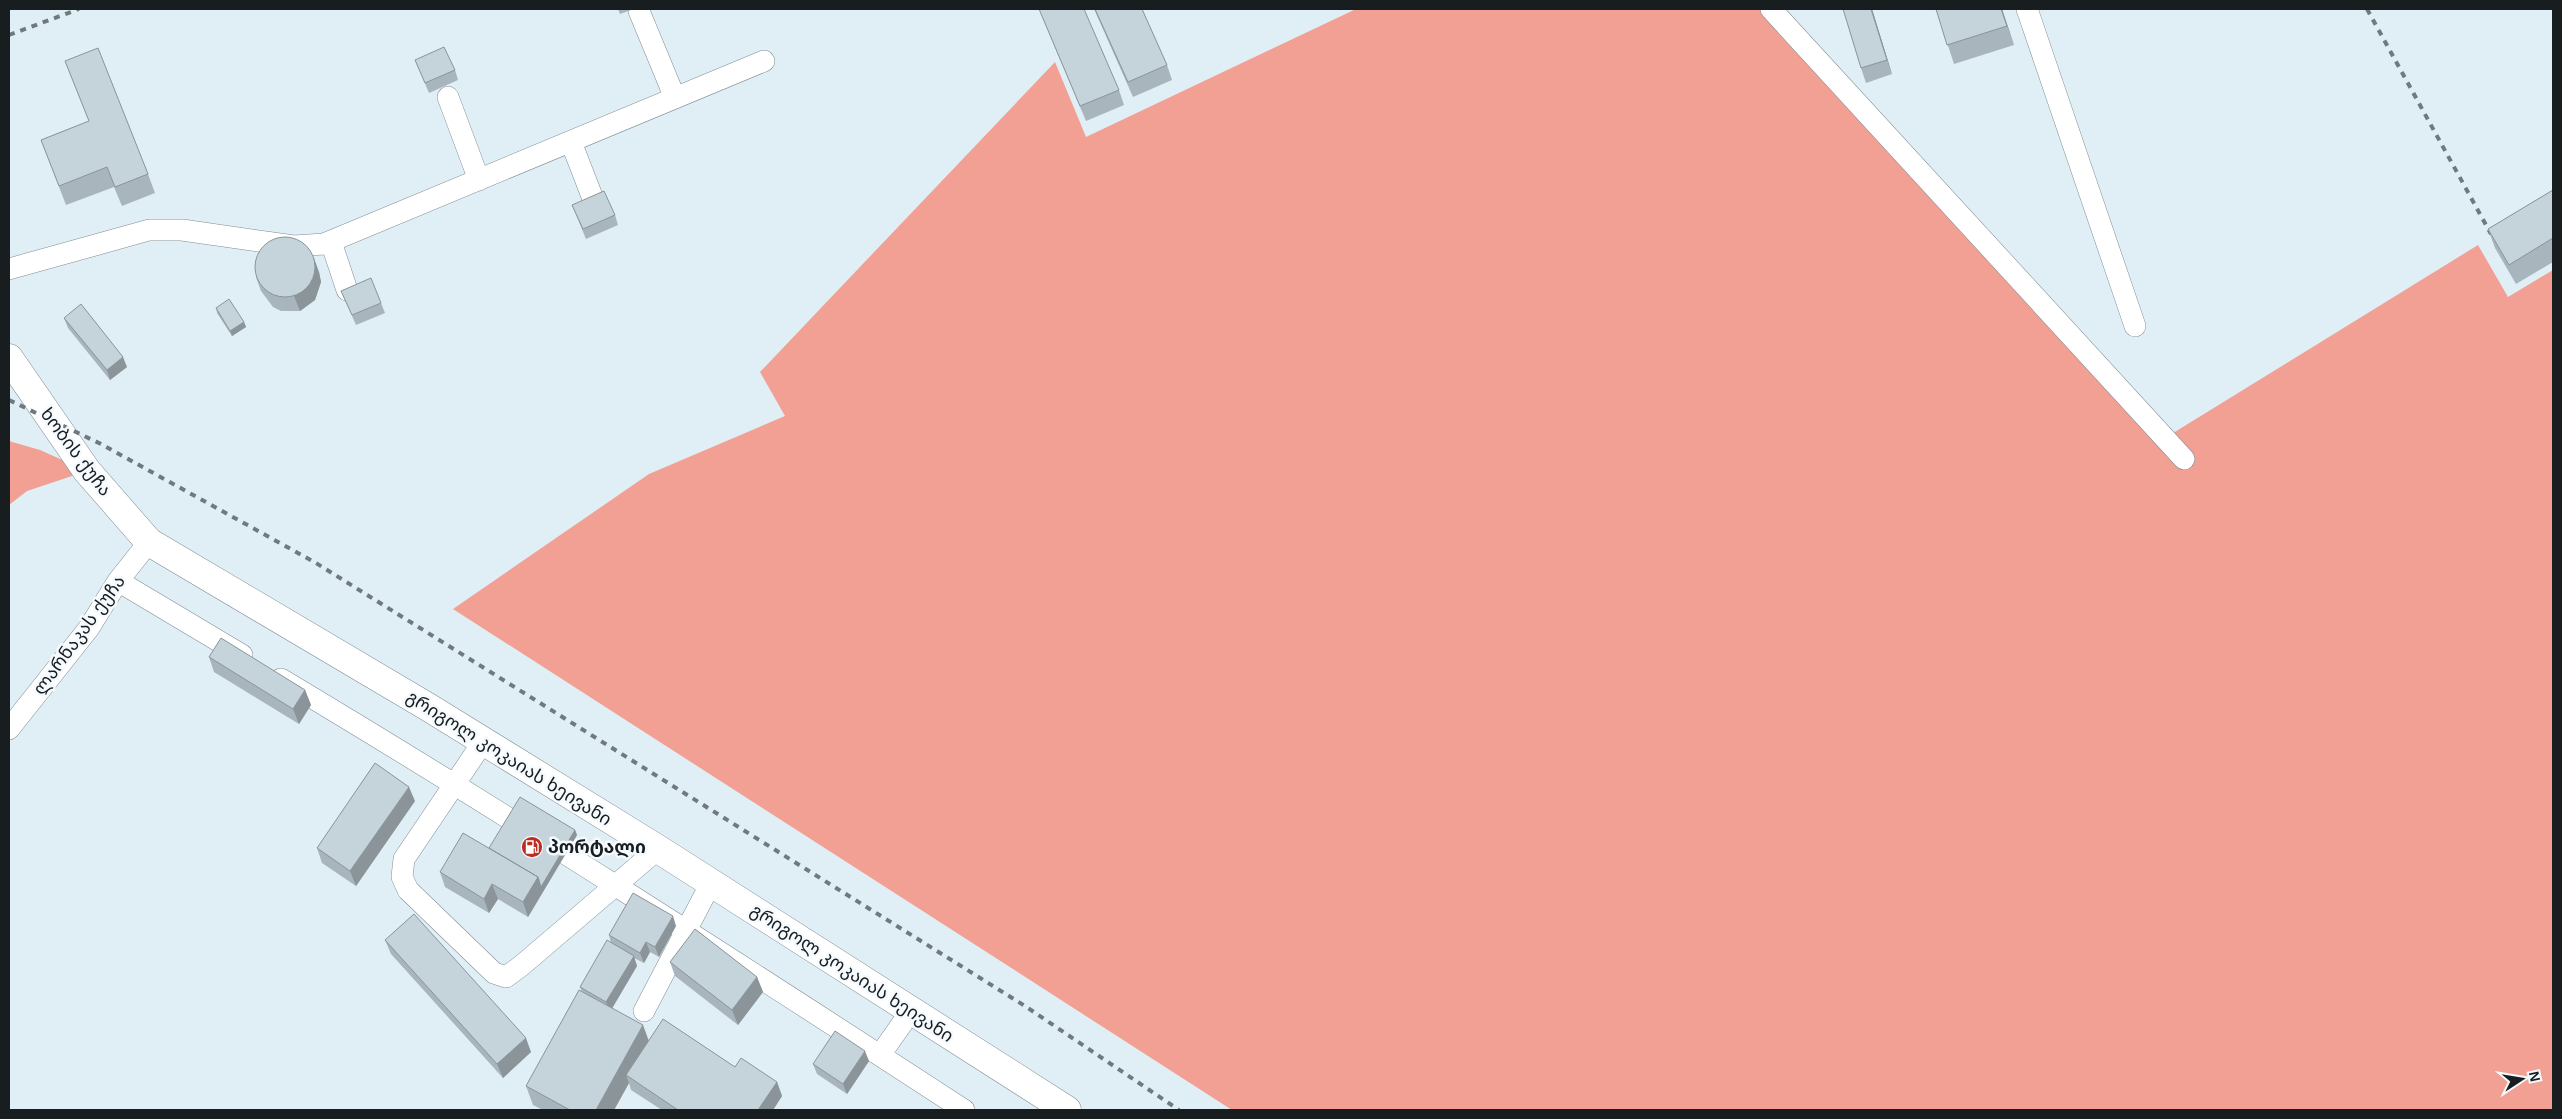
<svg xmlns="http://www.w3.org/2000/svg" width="2562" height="1119" viewBox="0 0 2562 1119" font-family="Helvetica,'Noto Sans Georgian',sans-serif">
	<rect width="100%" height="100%" fill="#e0eef6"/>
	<!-- green -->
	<path fill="#f2a093" d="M 1356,9 L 1771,9 L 2165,438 L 2478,245 L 2508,297 L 2553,270 L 2553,1110 L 1232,1110 L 453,609 L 649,474 L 785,416 L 760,372 L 1055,62 L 1086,137 Z
		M 9,441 L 40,450 L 87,471 L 27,491 L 9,505 Z"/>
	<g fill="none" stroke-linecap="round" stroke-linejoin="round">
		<!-- minor casing -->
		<g stroke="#818e95" stroke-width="22">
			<path id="minor" d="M 1771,9 L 2184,459
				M 2027,9 L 2135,326
				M 639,11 L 675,98
				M 448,97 L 479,180
				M 571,142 L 595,204
				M 331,242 L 347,290
				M 9,269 L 149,230 L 182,230 L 294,246 L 324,244 L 764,61
				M 118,581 L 242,655
				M 281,679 C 512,817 738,963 964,1110
				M 9,729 L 89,628 L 118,581 L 149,542
				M 483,742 L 404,859 L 402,877 L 408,890 L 494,973 L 506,977 L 521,966 L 658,849
				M 644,1011 L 711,883
				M 880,1055 L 911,1011"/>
		</g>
		<!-- major casing -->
		<g stroke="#818e95" stroke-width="29">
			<path id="major" d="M 9,358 L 87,471 L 149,542 L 428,707 L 658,849 L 1067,1110"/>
		</g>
		<!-- minor -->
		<use href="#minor" stroke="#fff" stroke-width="21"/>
		<!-- major -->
		<use href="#major" stroke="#fff" stroke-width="28"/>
		<!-- rail -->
		<path stroke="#70797e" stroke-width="4" stroke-dasharray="6 6" stroke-linecap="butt" d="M 2367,9 L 2491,234
			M 9,35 L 79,9
			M 9,400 L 101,444 L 316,563 L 1025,1006 L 1179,1110"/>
	</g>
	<!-- wall -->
	<path fill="#a9b5bc" d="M 618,9 L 634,9 L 620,14 Z
		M 1039,9 L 1119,90 L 1124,105 L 1086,121 Z
		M 1094,9 L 1142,9 L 1167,65 L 1172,80 L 1133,97 Z
		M 1872,9 L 1892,74 L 1866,83 L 1861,68 Z
		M 1936,9 L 2002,9 L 2014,45 L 1954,64 Z
		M 415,60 L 455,70 L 458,80 L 429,93 Z
		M 65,61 L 148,174 L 155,193 L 122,206 L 114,187 L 66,205 L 41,140 L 89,121 Z
		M 2553,190 L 2553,262 L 2516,284 L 2495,248 L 2488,229 Z
		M 572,205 L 615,215 L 618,225 L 586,239 Z
		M 319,272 L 321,282 L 315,300 L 300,311 L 281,311 L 273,307 L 261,291 L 256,277 Z
		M 341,291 L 381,303 L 385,313 L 356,325 Z
		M 216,308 L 244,322 L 246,327 L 232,336 L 217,313 Z
		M 64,318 L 127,367 L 110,380 L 68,328 Z
		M 209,657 L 305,690 L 311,705 L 299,724 L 214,672 Z
		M 415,801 L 356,886 L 322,863 L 317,848 Z
		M 575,830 L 577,835 L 528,917 L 498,899 L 489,913 L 445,887 L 440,872 L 489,848 Z
		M 676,926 L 659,957 L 650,952 L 644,963 L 634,958 L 637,966 L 612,1008 L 649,1041 L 735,1067 L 777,1082 L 782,1096 L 773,1110 L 662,1110 L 631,1090 L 629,1083 L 614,1110 L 543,1110 L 533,1105 L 526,1086 L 582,992 L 580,987 L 611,943 L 609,935 Z
		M 385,940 L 531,1052 L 503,1078 L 391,954 Z
		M 670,962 L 757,977 L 763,992 L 738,1025 L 675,976 Z
		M 869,1061 L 847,1094 L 817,1074 L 813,1064 Z"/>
	<!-- shaded-wall -->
	<path fill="#8a9499" d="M 1871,9 L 1872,9 L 1892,74 L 1887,60 Z
		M 2001,9 L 2002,9 L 2014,45 L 2007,26 Z
		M 314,258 L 319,272 L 321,282 L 315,300 L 300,311 L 294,296 Z
		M 244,322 L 246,327 L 232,336 L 230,331 Z
		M 123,357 L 127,367 L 110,380 L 107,370 Z
		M 305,690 L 311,705 L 299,724 L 293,709 Z
		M 409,787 L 415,801 L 356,886 L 350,871 Z
		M 575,830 L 577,835 L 528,917 L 523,902 L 538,877 Z
		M 492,884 L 498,899 L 489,913 L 484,899 Z
		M 673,916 L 676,926 L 659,957 L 655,947 Z
		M 646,942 L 650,952 L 644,963 L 640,953 Z
		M 634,956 L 637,966 L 610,1012 L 606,1002 Z
		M 757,977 L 763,992 L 738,1025 L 732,1010 Z
		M 643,1025 L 650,1044 L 626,1075 L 629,1083 L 614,1110 L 596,1110 Z
		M 526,1038 L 531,1052 L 503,1078 L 497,1064 Z
		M 865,1051 L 869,1061 L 847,1094 L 843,1084 Z
		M 777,1082 L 782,1096 L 773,1110 L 758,1110 Z"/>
	<!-- building -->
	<path fill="#c5d3db" stroke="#8a9499" d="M 1039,9 L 1084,9 L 1119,90 L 1080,106 Z
		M 1095,9 L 1142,9 L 1167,65 L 1128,82 Z
		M 1843,9 L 1871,9 L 1887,60 L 1861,68 Z
		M 1936,9 L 2001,9 L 2007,26 L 1947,45 Z
		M 444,47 L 455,70 L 425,83 L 415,60 Z
		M 98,48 L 148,174 L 115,187 L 107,167 L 59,186 L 41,140 L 89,121 L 65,61 Z
		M 2553,190 L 2553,238 L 2509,265 L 2488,229 Z
		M 604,191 L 615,215 L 583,229 L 572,205 Z
		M255 267a30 30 0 1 1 60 0a30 30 0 1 1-60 0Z
		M 371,278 L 381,303 L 352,315 L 341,291 Z
		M 229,299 L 244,322 L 230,331 L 216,308 Z
		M 81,304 L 123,357 L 107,370 L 64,318 Z
		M 221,638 L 305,690 L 293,709 L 209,657 Z
		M 375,763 L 409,787 L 350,871 L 317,848 Z
		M 520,797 L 575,830 L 541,887 L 538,877 L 489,848 Z
		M 463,833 L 538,877 L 523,902 L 492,884 L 484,899 L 440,872 Z
		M 633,893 L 673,916 L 655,947 L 646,942 L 640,953 L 609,935 Z
		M 414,914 L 526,1038 L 497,1064 L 385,940 Z
		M 695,929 L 757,977 L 732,1010 L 670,962 Z
		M 607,940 L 634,956 L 606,1002 L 580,987 Z
		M 579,990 L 643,1025 L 596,1110 L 570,1110 L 526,1086 Z
		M 663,1019 L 735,1067 L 741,1058 L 777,1082 L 758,1110 L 678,1110 L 626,1075 Z
		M 835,1031 L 865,1051 L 843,1084 L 813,1064 Z"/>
	<!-- icons -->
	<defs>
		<g id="fuel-disc" transform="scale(1.125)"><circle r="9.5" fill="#bc2e23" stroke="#f4fafd"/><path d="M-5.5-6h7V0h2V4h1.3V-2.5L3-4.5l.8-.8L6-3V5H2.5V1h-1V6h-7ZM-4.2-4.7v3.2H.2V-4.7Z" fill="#fff"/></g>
	</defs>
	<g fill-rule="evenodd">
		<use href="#fuel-disc" x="532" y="847"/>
	</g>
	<g text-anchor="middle" stroke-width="5" stroke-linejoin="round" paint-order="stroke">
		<!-- street labels -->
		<g font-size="18" fill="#181d20" stroke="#f4fafd">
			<text transform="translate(76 452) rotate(53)" y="6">ხობის ქუჩა</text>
			<text transform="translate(79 635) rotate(-54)" y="6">ლარნაკას ქუჩა</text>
			<text transform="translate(509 758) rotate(32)" y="6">გრიგოლ კოკაიას ხეივანი</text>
			<text transform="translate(852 973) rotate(33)" y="6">გრიგოლ კოკაიას ხეივანი</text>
		</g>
		<!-- poi labels -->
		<g font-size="18" font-weight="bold" fill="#181d20" stroke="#f4fafd" text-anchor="start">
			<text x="548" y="853">პორტალი</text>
		</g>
	</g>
	<!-- border -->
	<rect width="2562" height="1119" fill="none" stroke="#181d20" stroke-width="20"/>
	<!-- north arrow -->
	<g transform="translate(2522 1079) rotate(78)" stroke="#f4fafd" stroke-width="4" paint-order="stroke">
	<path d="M0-4L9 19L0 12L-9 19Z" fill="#181d20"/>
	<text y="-8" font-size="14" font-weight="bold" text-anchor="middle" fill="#181d20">N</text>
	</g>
</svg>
